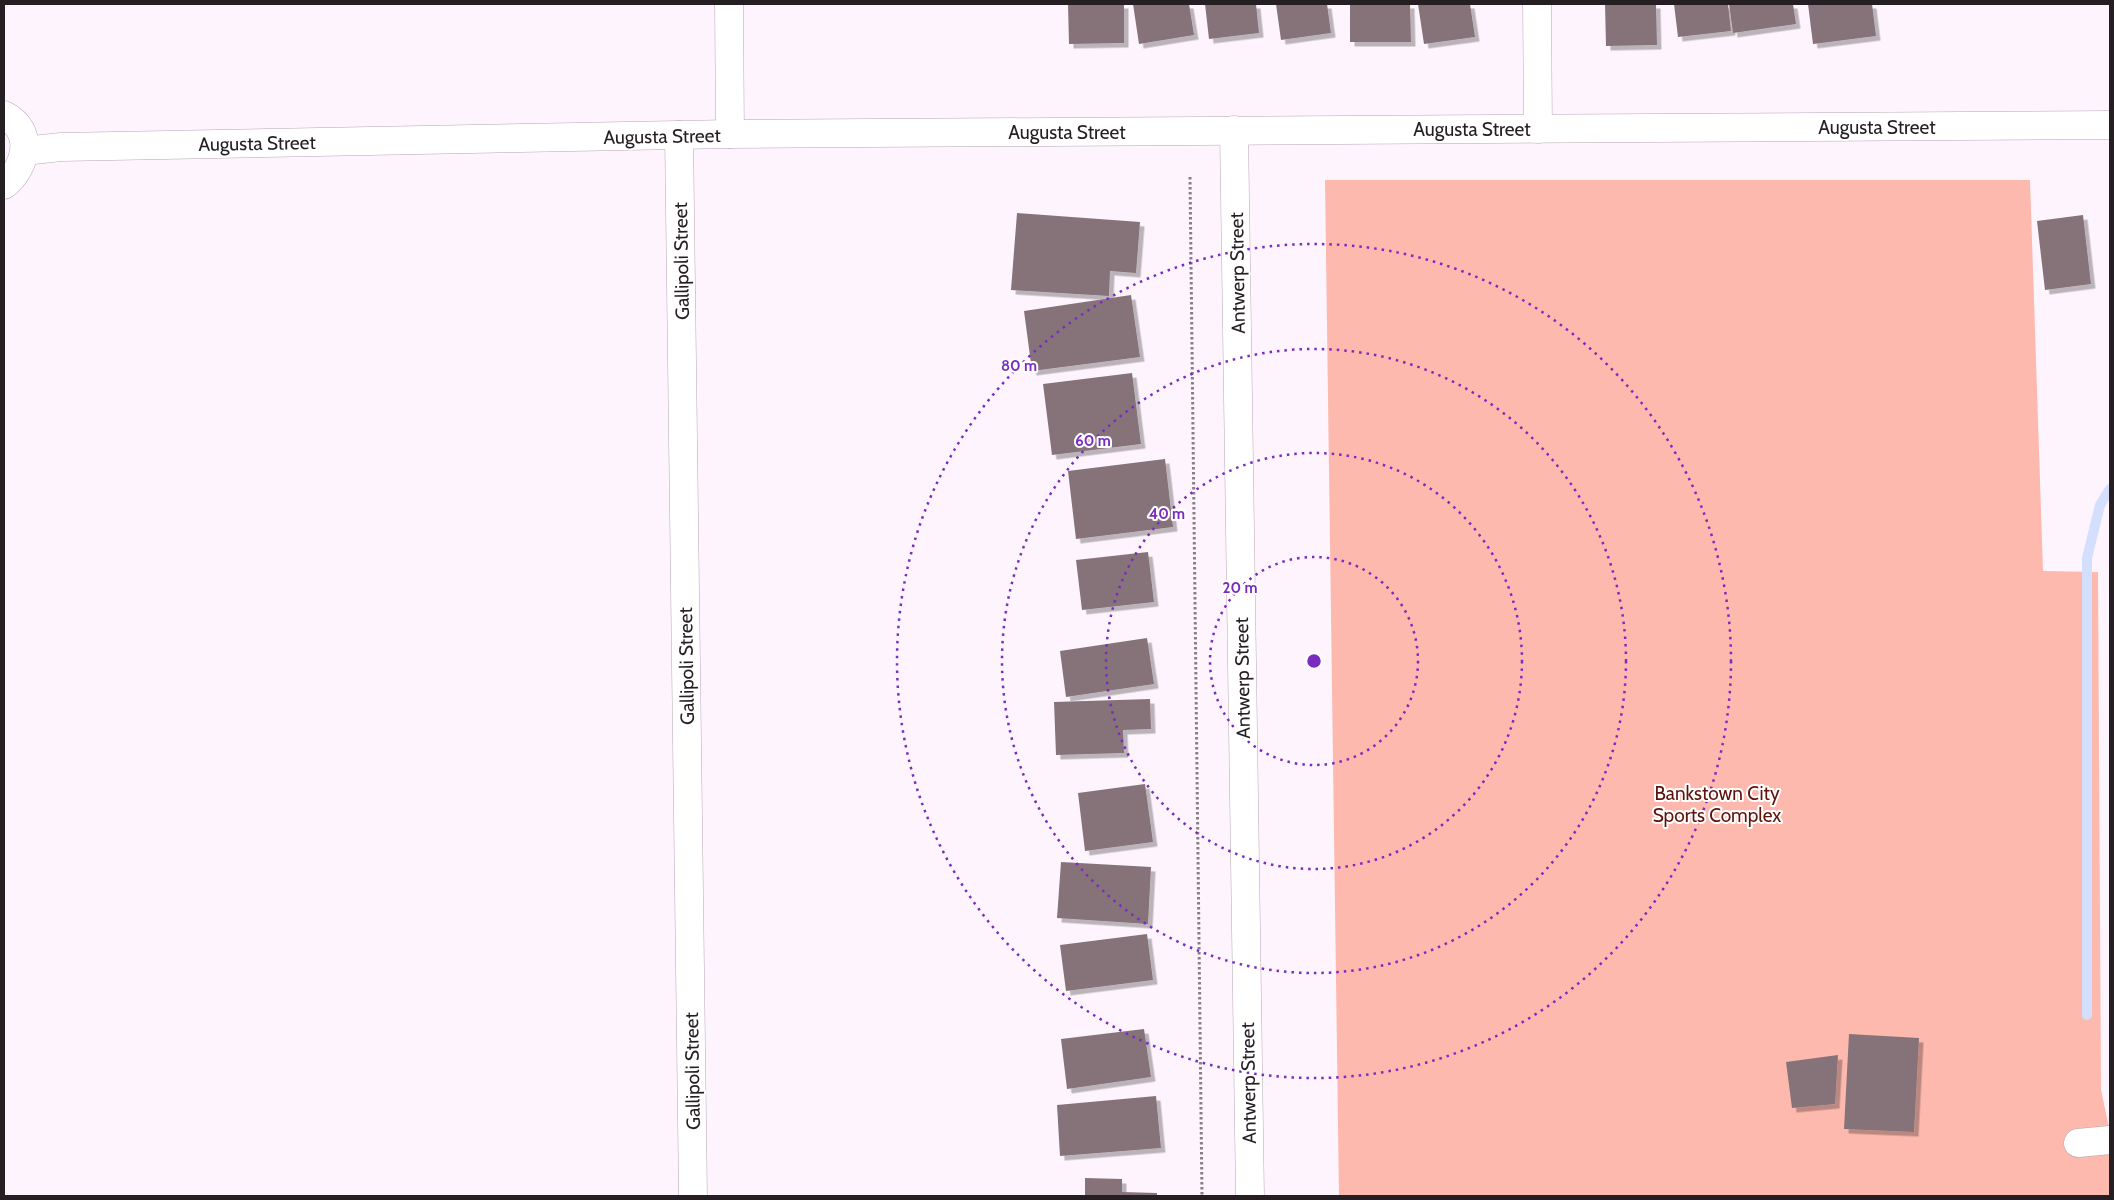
<svg xmlns="http://www.w3.org/2000/svg" width="2114" height="1200" viewBox="0 0 2114 1200" font-family="Cabin,sans-serif">
	<defs>
		<filter id="shadow"><feDropShadow dx="4.5" dy="4.5" stdDeviation="0" flood-color="#0004"/></filter>
	</defs>
	<rect width="100%" height="100%" fill="#fef4fd"/>
	<!-- green -->
	<path fill="#fdb9ae" d="M 1325,180 L 2030,180 L 2043,571 L 2098,572 L 2101,1090 L 2110,1132 L 2110,1196 L 1339,1196 Z"/>
	<g fill="none" stroke-linecap="round" stroke-linejoin="round">
		<!-- stream -->
		<path stroke="#d3dffd" stroke-width="10" d="M 2087,1015 L 2087,558 L 2100,505 L 2110,489"/>
	</g>
	<!-- building -->
	<path fill="#867379" filter="url(#shadow)" d="M 1068,4 L 1124,4 L 1124,43 L 1069,44 Z
		M 1133,4 L 1189,4 L 1194,35 L 1139,44 Z
		M 1205,4 L 1256,4 L 1259,33 L 1209,39 Z
		M 1276,4 L 1327,4 L 1331,33 L 1281,40 Z
		M 1350,4 L 1410,4 L 1411,42 L 1350,42 Z
		M 1418,4 L 1470,4 L 1475,37 L 1424,44 Z
		M 1605,4 L 1656,4 L 1657,45 L 1606,46 Z
		M 1674,4 L 1728,4 L 1731,31 L 1678,37 Z
		M 1729,4 L 1793,4 L 1796,24 L 1733,33 Z
		M 1808,4 L 1872,4 L 1876,36 L 1813,44 Z
		M 1017,213 L 1140,222 L 1136,273 L 1110,271 L 1109,296 L 1011,290 Z
		M 2083,215 L 2091,284 L 2045,290 L 2037,221 Z
		M 1131,295 L 1140,357 L 1032,371 L 1024,311 Z
		M 1132,373 L 1141,444 L 1052,455 L 1043,384 Z
		M 1165,459 L 1173,527 L 1076,539 L 1068,471 Z
		M 1148,552 L 1154,602 L 1082,610 L 1076,560 Z
		M 1147,638 L 1154,684 L 1066,697 L 1060,651 Z
		M 1150,699 L 1151,729 L 1123,730 L 1124,753 L 1056,755 L 1054,702 Z
		M 1145,784 L 1153,842 L 1085,851 L 1078,793 Z
		M 1061,862 L 1151,867 L 1148,924 L 1057,918 Z
		M 1147,934 L 1153,980 L 1066,991 L 1060,945 Z
		M 1144,1029 L 1151,1077 L 1067,1089 L 1061,1039 Z
		M 1849,1034 L 1919,1038 L 1914,1132 L 1844,1129 Z
		M 1838,1055 L 1835,1104 L 1792,1108 L 1786,1062 Z
		M 1156,1096 L 1161,1148 L 1060,1156 L 1057,1105 Z
		M 1085,1178 L 1122,1179 L 1122,1192 L 1157,1193 L 1157,1196 L 1085,1196 Z"/>
	<g fill="none" stroke-linecap="round" stroke-linejoin="round">
		<!-- minor casing -->
		<g stroke="#b6a7b5" stroke-width="29">
			<path id="minor" d="M 729,4 L 730,134
				M 1537,4 L 1538,129
				M 1234,130 L 1250,1196
				M 679,135 L 693,1196
				M 2078,1143 L 2110,1140"/>
		</g>
		<!-- tertiary casing -->
		<g stroke="#b6a7b5" stroke-width="29">
			<path id="tertiary" d="M 4,115 C 35,130 27,167 4,185
				M 24,151 L 61,147 L 730,134 L 2110,125"/>
		</g>
		<!-- path -->
		<path stroke="#877f86" stroke-width="3" stroke-dasharray="2.5 2.5" stroke-linecap="butt" d="M 1190,177 L 1202,1196"/>
		<!-- minor -->
		<use href="#minor" stroke="#fff" stroke-width="28"/>
		<!-- tertiary -->
		<use href="#tertiary" stroke="#fff" stroke-width="28"/>
	</g>
	<!-- distance rings -->
	<g fill="none" stroke="#7b2cbf" stroke-width="2.5" stroke-dasharray="2.5 5">
		<circle cx="1314" cy="661" r="104"/>
		<circle cx="1314" cy="661" r="208"/>
		<circle cx="1314" cy="661" r="312"/>
		<circle cx="1314" cy="661" r="417"/>
	</g>
	<g text-anchor="middle" stroke-width="4" stroke-linejoin="round" paint-order="stroke">
		<!-- street labels -->
		<g font-size="19" fill="#251f24" stroke="#fff">
			<text x="1877" y="134">Augusta Street</text>
			<text x="1472" y="136">Augusta Street</text>
			<text x="1067" y="139">Augusta Street</text>
			<text transform="translate(662 136) rotate(-1)" y="7">Augusta Street</text>
			<text transform="translate(257 143) rotate(-1)" y="7">Augusta Street</text>
			<text transform="translate(681 261) rotate(-91)" y="7">Gallipoli Street</text>
			<text transform="translate(1237 273) rotate(-91)" y="7">Antwerp Street</text>
			<text transform="translate(686 666) rotate(-91)" y="7">Gallipoli Street</text>
			<text transform="translate(1242 678) rotate(-91)" y="7">Antwerp Street</text>
			<text transform="translate(692 1071) rotate(-91)" y="7">Gallipoli Street</text>
			<text transform="translate(1248 1083) rotate(-91)" y="7">Antwerp Street</text>
		</g>
		<!-- park labels -->
		<g font-size="19" fill="#5d120c" stroke="#fff">
			<text x="1717" y="800">Bankstown City<tspan x="1717" dy="22">Sports Complex</tspan></text>
		</g>
	</g>
	<circle cx="1314" cy="661" r="8" fill="#7b2cbf" stroke="#fff" stroke-width="2.5"/>
	<g font-size="15" text-anchor="middle" font-weight="bold" fill="#7b2cbf" stroke="#fff" stroke-width="4" stroke-linejoin="round" paint-order="stroke">
		<text x="1019" y="371">80 m</text>
		<text x="1093" y="446">60 m</text>
		<text x="1167" y="519">40 m</text>
		<text x="1240" y="593">20 m</text>
	</g>
	<!-- border -->
	<rect width="2114" height="1200" fill="none" stroke="#251f24" stroke-width="10"/>
</svg>
